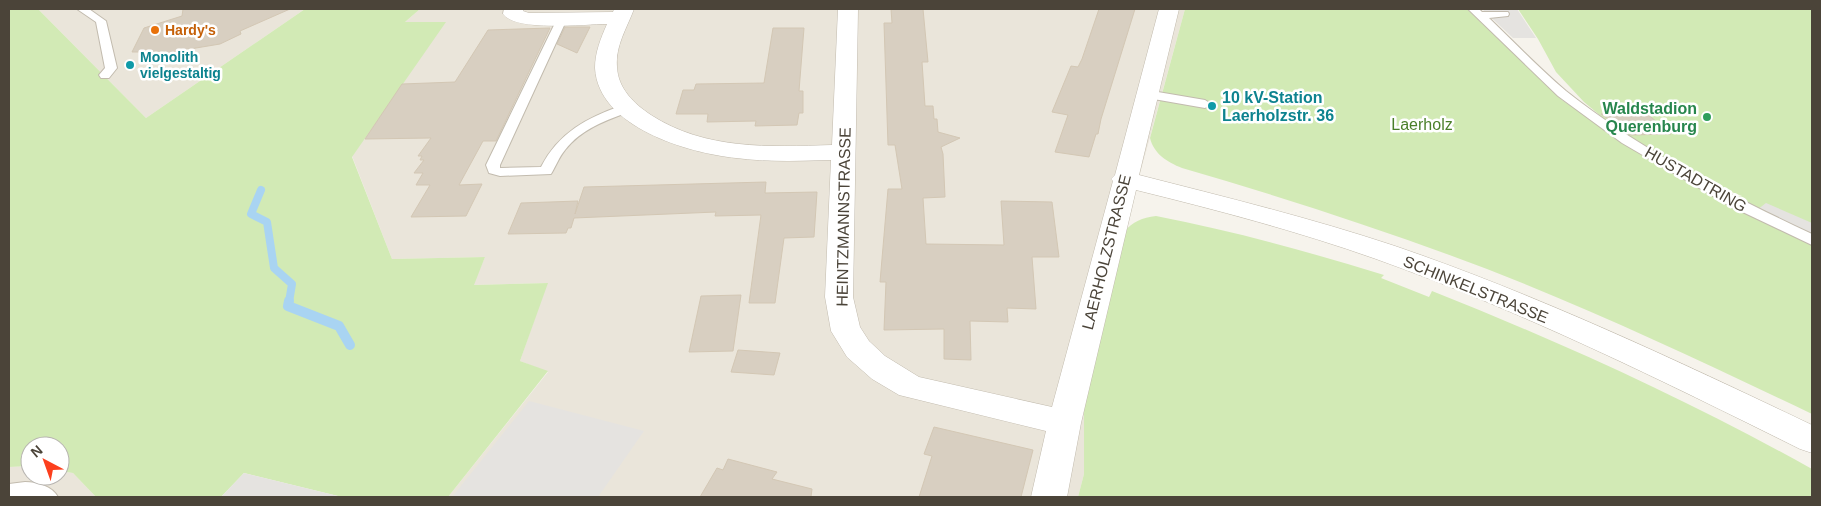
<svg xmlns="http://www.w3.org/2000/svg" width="1821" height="506" viewBox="0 0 1821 506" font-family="Arial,sans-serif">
	<rect width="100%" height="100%" fill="#f6f3ec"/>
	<!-- residential -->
	<path fill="#eae5da" d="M 38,9 L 305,9 L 146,118 Z
		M 420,9 L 1185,9 L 1124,232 L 1084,396 L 1084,474 L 1078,497 L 448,497 L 548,372 L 520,361 L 547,283 L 473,285 L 485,257 L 392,259 L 352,156 L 445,22 L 405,22 Z
		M 30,466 L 30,476 L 60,476 L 60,471 L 73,473 L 96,497 L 9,497 L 9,467 Z"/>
	<!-- green -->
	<path fill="#d2eab5" d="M 9,9 L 38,9 L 146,118 L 305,9 L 420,9 L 405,22 L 446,22 L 352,157 L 392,259 L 485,257 L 474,285 L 548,283 L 520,361 L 548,371 L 448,497 L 342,497 L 244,473 L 221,497 L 96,497 L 73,473 L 60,471 L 60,446 L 30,446 L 30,466 L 9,467 Z
		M 1185,9 L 1467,9 L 1562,100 L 1632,147 L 1718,197 L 1742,196 L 1729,191 L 1725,193 L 1621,133 L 1584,102 L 1556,72 L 1538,39 L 1518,9 L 1812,9 L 1812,414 C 1705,363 1598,312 1487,269 C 1387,231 1285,198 1182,168 C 1167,162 1154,154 1150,138 Z
		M 1156,216 C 1234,231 1309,252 1384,275 L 1381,278 L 1429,297 L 1432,291 C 1563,343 1690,401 1812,469 L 1812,497 L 1078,497 L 1084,474 L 1084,396 L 1124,232 C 1133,221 1142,218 1156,216 Z"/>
	<!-- parking -->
	<path fill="#e5e3e0" d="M 1482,9 L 1517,9 L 1536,38 L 1513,38 Z
		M 1766,203 L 1812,223 L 1812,235 L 1757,210 Z
		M 529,401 L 644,431 L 598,497 L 452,497 Z
		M 244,473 L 342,497 L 221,497 Z"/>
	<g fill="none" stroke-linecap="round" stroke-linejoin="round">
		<!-- stream-far1 -->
		<path stroke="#a9d4f2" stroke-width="8" d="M 261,190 L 251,214 L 267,222 L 274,268 L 292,284 L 289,302"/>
		<!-- stream -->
		<path stroke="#a9d4f2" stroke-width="10" d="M 289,301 L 288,306 L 339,326 L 350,345"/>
	</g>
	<!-- building -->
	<path fill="#d8cfc1" stroke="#d3c7b4" d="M 183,9 L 290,9 L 240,31 L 241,34 L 220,44 L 172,52 L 164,57 L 149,58 L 148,52 L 132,52 L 144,28 L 182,16 Z
		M 891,9 L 923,9 L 928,62 L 922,62 L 925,106 L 933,106 L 934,119 L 937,119 L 938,132 L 960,138 L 941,147 L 943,154 L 945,197 L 923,198 L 926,244 L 1004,245 L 1001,201 L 1052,202 L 1059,257 L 1032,257 L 1036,309 L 1007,308 L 1008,322 L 970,321 L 971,360 L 944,359 L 944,329 L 884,330 L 886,282 L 880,282 L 888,189 L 902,189 L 895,145 L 888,145 L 884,23 L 892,23 Z
		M 1099,9 L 1135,9 L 1101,119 L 1098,134 L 1096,134 L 1089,157 L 1055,152 L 1068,115 L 1052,112 L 1071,66 L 1078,67 L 1082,59 Z
		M 565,27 L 590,27 L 577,53 L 557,44 Z
		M 550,28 L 496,141 L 483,141 L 459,185 L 482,184 L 466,216 L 411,217 L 430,185 L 416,185 L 423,173 L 414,173 L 424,160 L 420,160 L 422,156 L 418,156 L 431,138 L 365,139 L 402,84 L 455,82 L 488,30 Z
		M 773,28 L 804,28 L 799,91 L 803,91 L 803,113 L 799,113 L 797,125 L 755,126 L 756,121 L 707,122 L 708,114 L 676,114 L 683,90 L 694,90 L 696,84 L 764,83 Z
		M 1645,112 L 1671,134 L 1631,135 L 1601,114 Z
		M 766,182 L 765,193 L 817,192 L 814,237 L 784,238 L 775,303 L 749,303 L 761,215 L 715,216 L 716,212 L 574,218 L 571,228 L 568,228 L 566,233 L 508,234 L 521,203 L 578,201 L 575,214 L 584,187 Z
		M 741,295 L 733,351 L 689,352 L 701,296 Z
		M 738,350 L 780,353 L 774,375 L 731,372 Z
		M 934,427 L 1033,450 L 1021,497 L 919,497 L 932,456 L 924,454 Z
		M 728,459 L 777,472 L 772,479 L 812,489 L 811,497 L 700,497 L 717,468 L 723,470 Z"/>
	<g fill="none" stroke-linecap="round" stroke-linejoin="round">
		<!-- service casing -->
		<g stroke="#c2bbae" stroke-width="2">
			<path id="service" d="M 77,9 L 89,9 L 106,21 L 117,68 L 109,78 L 101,78 L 99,75 L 105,68 L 96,22 Z
				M 1468,9 L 1479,9 L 1482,12 L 1508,12 L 1509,14 L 1508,16 L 1489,18 C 1514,42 1539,68 1566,91 C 1640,150 1727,194 1812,234 L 1812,245 L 1730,206 L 1622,143 L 1558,96 Z
				M 562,16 L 567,19 L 500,165 L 500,168 L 541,167 C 559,132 587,118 623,105 L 627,104 L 633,108 L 631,111 C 607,120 581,129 565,150 C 559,157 556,166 551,174 L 500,176 L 489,173 L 486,165 L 557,19 Z
				M 1146,90 L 1205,100 L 1211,104 L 1205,108 L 1142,97 L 1140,94 L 1142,91 Z
				M 25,482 C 37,482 52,486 58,497 L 9,497 L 9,484 Z"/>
		</g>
		<!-- minor casing -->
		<g stroke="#c2bbae" stroke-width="1">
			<path id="minor" d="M 504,9 L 524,9 L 523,11 L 529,13 L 613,12 L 614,9 L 634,9 C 627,28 615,46 617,67 C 618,88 633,103 651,115 C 705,150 769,147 832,145 L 838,9 L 858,9 L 853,297 L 860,327 L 869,341 L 885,356 L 919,377 L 1052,407 L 1113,181 L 1111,179 L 1115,175 L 1159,9 L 1179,9 L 1139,175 C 1225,197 1311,218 1395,246 C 1538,295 1676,360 1812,425 L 1812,453 L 1800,449 C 1661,380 1522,311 1376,259 C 1297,231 1217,210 1136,190 L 1081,423 L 1067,497 L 1031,497 L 1046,431 L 899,395 L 872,379 L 847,357 L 831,331 L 825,297 L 831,160 C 799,161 767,162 736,158 C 688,153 598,127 595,68 C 595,52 601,38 607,24 C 585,24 516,32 503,14 Z"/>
		</g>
		<!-- service -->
		<use href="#service" fill="#fff" fill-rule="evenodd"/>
		<!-- minor -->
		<use href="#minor" fill="#fff" fill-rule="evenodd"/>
	</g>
	<!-- markers -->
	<circle fill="#e8710a" stroke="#fff" stroke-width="2" cx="155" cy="30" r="5"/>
	<g fill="#0f9aa8" stroke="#fff" stroke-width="2">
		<circle cx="130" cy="65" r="5"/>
		<circle cx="1212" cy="106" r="5"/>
	</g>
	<circle fill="#2e9e5b" stroke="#fff" stroke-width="2" cx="1707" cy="117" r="5"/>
	<g text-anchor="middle" stroke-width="5" stroke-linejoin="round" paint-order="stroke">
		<!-- far-food labels -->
		<g font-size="14" font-weight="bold" fill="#c56008" stroke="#fff" text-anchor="start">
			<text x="165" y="35">Hardy's</text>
		</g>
		<!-- far-culture labels -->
		<g font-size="14" font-weight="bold" fill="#0d838f" stroke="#fff" text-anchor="start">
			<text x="140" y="62">Monolith<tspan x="140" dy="16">vielgestaltig</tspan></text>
		</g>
		<!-- culture labels -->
		<g font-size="16" font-weight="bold" fill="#0d838f" stroke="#fff" text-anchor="start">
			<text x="1222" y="103">10 kV-Station<tspan x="1222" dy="18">Laerholzstr. 36</tspan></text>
		</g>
		<!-- leisure labels -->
		<g font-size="16" font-weight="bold" fill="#27864d" stroke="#fff" text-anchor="end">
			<text x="1697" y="114">Waldstadion<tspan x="1697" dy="18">Querenburg</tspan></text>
		</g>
		<!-- park labels -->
		<g font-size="16" fill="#4a7f2a" stroke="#fff">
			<text x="1422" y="130">Laerholz</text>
		</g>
		<!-- street labels -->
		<g font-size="16" fill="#4b4439" stroke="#fff">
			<text transform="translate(1696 179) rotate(30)" y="6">HUSTADTRING</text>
			<text transform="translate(843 217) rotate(-89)" y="6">HEINTZMANNSTRASSE</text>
			<text transform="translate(1106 252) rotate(-76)" y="6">LAERHOLZSTRASSE</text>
			<text transform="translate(1476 289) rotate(22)" y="6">SCHINKELSTRASSE</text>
		</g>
	</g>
	<!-- border -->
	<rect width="1821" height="506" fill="none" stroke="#4b4439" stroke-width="20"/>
	<!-- north arrow -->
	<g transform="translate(45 461) rotate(319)"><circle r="24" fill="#ffffff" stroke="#b7b4b0"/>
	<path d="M0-4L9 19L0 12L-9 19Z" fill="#fc3f1d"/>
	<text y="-8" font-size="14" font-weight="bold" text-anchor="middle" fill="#4b4439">N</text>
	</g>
</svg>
